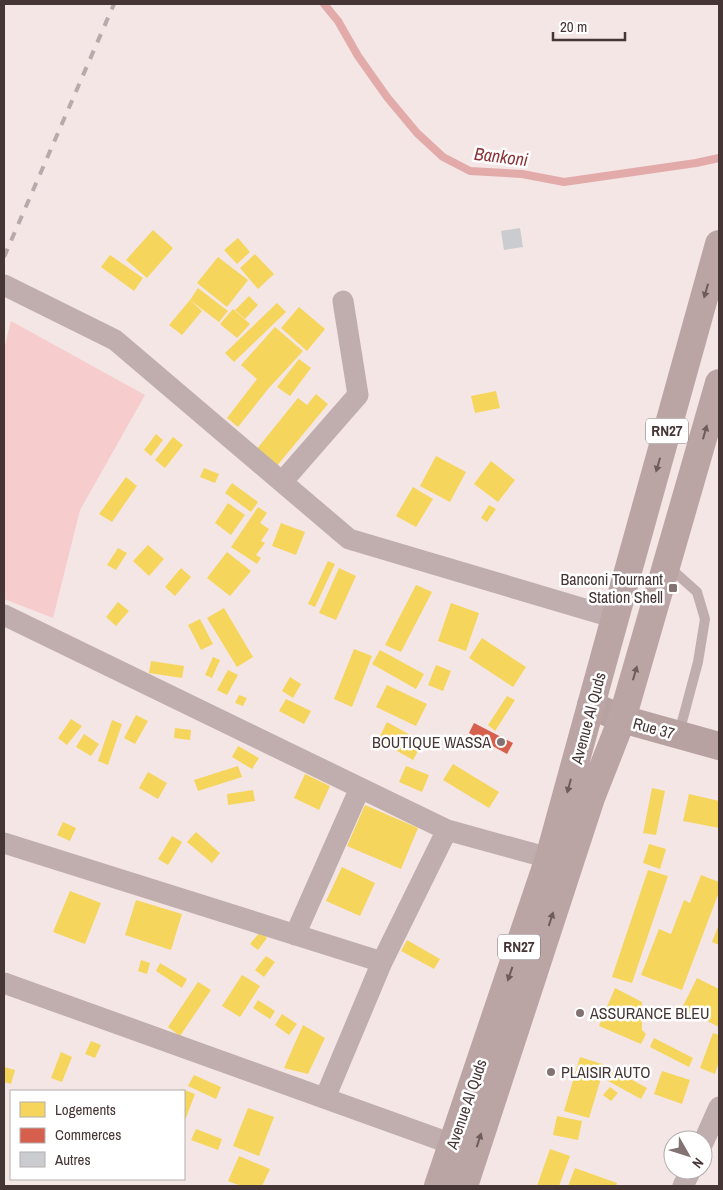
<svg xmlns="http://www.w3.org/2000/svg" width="723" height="1190" viewBox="0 0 723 1190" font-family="'Archivo Narrow',sans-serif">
	<rect width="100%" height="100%" fill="#f3e6e5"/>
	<!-- green -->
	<path fill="#f6cdcc" d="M 11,321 L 145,395 L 80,510 L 53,618 L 4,599 L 4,349 Z"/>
	<!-- homes -->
	<path fill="#f6d55c" d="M 153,230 L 173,248 L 147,278 L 126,260 Z
		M 238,238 L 250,252 L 237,264 L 224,250 Z
		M 255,254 L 274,274 L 258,289 L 240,268 Z
		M 110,255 L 143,278 L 134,291 L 101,267 Z
		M 218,257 L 248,280 L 227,307 L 197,283 Z
		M 198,288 L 228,311 L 219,322 L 190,300 Z
		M 249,296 L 258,305 L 245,319 L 235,310 Z
		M 190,300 L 202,311 L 182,335 L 169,325 Z
		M 277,303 L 286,312 L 234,362 L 225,353 Z
		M 299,307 L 325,329 L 307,351 L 281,328 Z
		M 233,309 L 250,324 L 237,338 L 220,324 Z
		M 275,327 L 303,351 L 268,389 L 238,427 L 227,418 L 257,379 L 241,365 Z
		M 299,359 L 311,368 L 290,396 L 277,387 Z
		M 496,391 L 500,408 L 475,413 L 471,396 Z
		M 316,394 L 328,404 L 276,467 L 256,450 L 298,398 L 307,405 Z
		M 156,434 L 163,440 L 151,456 L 144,450 Z
		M 173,437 L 183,445 L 165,468 L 155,460 Z
		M 436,456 L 466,472 L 450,502 L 420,486 Z
		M 491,461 L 515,480 L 498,502 L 474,484 Z
		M 204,468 L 219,474 L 215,483 L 200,477 Z
		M 126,477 L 137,486 L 112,522 L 99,514 Z
		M 232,483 L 258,502 L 251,512 L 225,493 Z
		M 413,487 L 433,499 L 416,527 L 396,516 Z
		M 228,503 L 245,515 L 231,535 L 215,523 Z
		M 489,505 L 496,509 L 487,522 L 481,518 Z
		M 258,507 L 267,513 L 260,523 L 269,529 L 261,541 L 265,543 L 256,555 L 261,558 L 257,564 L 231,547 Z
		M 281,523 L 305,532 L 296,555 L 272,546 Z
		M 148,545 L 164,559 L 149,576 L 133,561 Z
		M 118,548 L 127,553 L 116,570 L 107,565 Z
		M 227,552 L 251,571 L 230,596 L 207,578 Z
		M 328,561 L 335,564 L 315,607 L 308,604 Z
		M 181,568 L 191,577 L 175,596 L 165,587 Z
		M 339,568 L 356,576 L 336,620 L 319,613 Z
		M 416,585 L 432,592 L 401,652 L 385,645 Z
		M 118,602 L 129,611 L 116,626 L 106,617 Z
		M 451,603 L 479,613 L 466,651 L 438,641 Z
		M 224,608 L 253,657 L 237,667 L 207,618 Z
		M 200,619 L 213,644 L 201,650 L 188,625 Z
		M 482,638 L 526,667 L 513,687 L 469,658 Z
		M 354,649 L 372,656 L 352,707 L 334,699 Z
		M 380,650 L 424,674 L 416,689 L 372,664 Z
		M 213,657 L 220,660 L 212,678 L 205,675 Z
		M 151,661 L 184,666 L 182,678 L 149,673 Z
		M 436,665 L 451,671 L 443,691 L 428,685 Z
		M 228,670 L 238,675 L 227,695 L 217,690 Z
		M 290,677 L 301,684 L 293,698 L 282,691 Z
		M 387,685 L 427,704 L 416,726 L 376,707 Z
		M 239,695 L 247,698 L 243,706 L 235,703 Z
		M 507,696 L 515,700 L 495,731 L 488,725 Z
		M 286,699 L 311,711 L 304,724 L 279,711 Z
		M 136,715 L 148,721 L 135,744 L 124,738 Z
		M 71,719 L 82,726 L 67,745 L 58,738 Z
		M 112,720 L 122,724 L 108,765 L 98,761 Z
		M 387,722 L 423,742 L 413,760 L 378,740 Z
		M 175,728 L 191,730 L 190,740 L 174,738 Z
		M 84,734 L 99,744 L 91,756 L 76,747 Z
		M 238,746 L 259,758 L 252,769 L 232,757 Z
		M 453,764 L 499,792 L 489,808 L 443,780 Z
		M 238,766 L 242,777 L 198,791 L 194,780 Z
		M 406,766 L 429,775 L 422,792 L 399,782 Z
		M 148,772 L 167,783 L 158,799 L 139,788 Z
		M 305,774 L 330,786 L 319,810 L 294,798 Z
		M 652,788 L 665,791 L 656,835 L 643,833 Z
		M 253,790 L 255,801 L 228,805 L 227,794 Z
		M 689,794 L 719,801 L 719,828 L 683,821 Z
		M 365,805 L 418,828 L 401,869 L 347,846 Z
		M 63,822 L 76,828 L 70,841 L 57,835 Z
		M 196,832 L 220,853 L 212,863 L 187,842 Z
		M 172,836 L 182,842 L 168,865 L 158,859 Z
		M 649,844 L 666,849 L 660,869 L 643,863 Z
		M 342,867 L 375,883 L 360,916 L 326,901 Z
		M 648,870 L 668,876 L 632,983 L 612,977 Z
		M 701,875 L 719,882 L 719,892 L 682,990 L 641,975 L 659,929 L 671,934 L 684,900 L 690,903 Z
		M 70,891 L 101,903 L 85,944 L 53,932 Z
		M 136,900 L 182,914 L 171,950 L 125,935 Z
		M 719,924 L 719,945 L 712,942 Z
		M 260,932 L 267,938 L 258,950 L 250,944 Z
		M 407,940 L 440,959 L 434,969 L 401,951 Z
		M 266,956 L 275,962 L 264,977 L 255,970 Z
		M 141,960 L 150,963 L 147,974 L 138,971 Z
		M 160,963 L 187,979 L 182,988 L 156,971 Z
		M 242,975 L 260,986 L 240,1017 L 222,1006 Z
		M 697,978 L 719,989 L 719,1027 L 682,1008 Z
		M 198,982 L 211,990 L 180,1036 L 168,1027 Z
		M 615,988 L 642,1002 L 642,1030 L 646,1034 L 641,1044 L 599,1026 Z
		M 258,1000 L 275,1011 L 270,1019 L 253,1008 Z
		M 660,1007 L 670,1011 L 666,1019 L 657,1016 Z
		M 282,1014 L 297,1024 L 289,1035 L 275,1025 Z
		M 303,1025 L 325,1038 L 308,1074 L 284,1068 Z
		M 713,1033 L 719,1035 L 719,1061 L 715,1074 L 700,1068 Z
		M 654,1038 L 693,1058 L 689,1067 L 650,1047 Z
		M 91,1041 L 101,1045 L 95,1058 L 85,1054 Z
		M 61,1052 L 72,1057 L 62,1082 L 51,1078 Z
		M 580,1057 L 605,1065 L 589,1118 L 564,1111 Z
		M 4,1067 L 15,1070 L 11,1084 L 4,1082 Z
		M 614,1070 L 647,1088 L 641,1099 L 608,1081 Z
		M 662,1071 L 690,1080 L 682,1104 L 654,1094 Z
		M 194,1075 L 221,1087 L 216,1099 L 188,1086 Z
		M 610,1087 L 618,1093 L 611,1101 L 603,1095 Z
		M 182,1089 L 195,1094 L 184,1123 L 184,1091 L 181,1091 Z
		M 248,1108 L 274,1117 L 259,1156 L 233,1146 Z
		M 557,1116 L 582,1121 L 578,1140 L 553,1135 Z
		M 196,1129 L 222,1139 L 218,1150 L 191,1140 Z
		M 550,1149 L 570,1156 L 559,1186 L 537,1186 Z
		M 239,1156 L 270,1169 L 262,1186 L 241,1186 L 228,1181 Z
		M 575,1168 L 617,1183 L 616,1186 L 568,1186 Z"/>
	<!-- shops -->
	<path fill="#d6604d" d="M 474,723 L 513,743 L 507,754 L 469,733 Z"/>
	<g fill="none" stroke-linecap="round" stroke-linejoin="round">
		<!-- stream -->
		<path stroke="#e3aaaa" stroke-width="8" d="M 324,4 L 338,21 L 358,56 L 387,97 L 417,133 L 443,157 L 470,171 L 522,174 L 564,182 L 696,163 L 719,158"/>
	</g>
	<!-- building -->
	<path fill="#cbcccf" d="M 520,228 L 523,247 L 504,250 L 501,231 Z"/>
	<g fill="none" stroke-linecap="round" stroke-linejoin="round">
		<!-- service -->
		<path stroke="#c0aeae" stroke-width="10" d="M 669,567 L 697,592 L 705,619 L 698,662 L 679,733"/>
		<!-- minor -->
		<path stroke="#c0aeae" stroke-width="21" d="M 4,285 L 115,340 L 349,539 L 615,618
			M 282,482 L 358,395 L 343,301
			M 4,615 L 447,830 L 549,858
			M 4,843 L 382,962
			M 295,935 L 360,788
			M 4,983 L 452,1144
			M 325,1098 L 382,962 L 447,830
			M 703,1143 L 719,1107
			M 683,1186 L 691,1170"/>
		<!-- secondary -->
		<path stroke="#b8a1a1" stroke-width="28" d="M 591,705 L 622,719 L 719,746"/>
		<!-- primary -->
		<path stroke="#baa5a4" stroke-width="28" d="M 438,1186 L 549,858 L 615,618 L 719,244
			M 464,1186 L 591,798 L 622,719 L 719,383"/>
		<!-- rail -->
		<path stroke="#b8aaaa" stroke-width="4" stroke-dasharray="9 9" stroke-linecap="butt" d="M 4,257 L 114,4"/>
	</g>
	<!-- one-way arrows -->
	<defs><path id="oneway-solid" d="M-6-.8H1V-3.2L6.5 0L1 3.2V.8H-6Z" transform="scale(1.25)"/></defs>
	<g fill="#6e5c5b">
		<use href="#oneway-solid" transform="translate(706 291) rotate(106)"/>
		<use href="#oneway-solid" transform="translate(705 432) rotate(-74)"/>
		<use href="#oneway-solid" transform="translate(658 465) rotate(106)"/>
		<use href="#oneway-solid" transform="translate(635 673) rotate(-74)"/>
		<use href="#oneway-solid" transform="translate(569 786) rotate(105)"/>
		<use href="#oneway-solid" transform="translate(551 919) rotate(-72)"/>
		<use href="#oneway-solid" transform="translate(510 974) rotate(109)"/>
		<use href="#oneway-solid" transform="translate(479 1140) rotate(-72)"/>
	</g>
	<!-- markers -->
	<g fill="#827372" stroke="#fff" stroke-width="2">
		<rect x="668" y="583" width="10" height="10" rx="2.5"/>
		<circle cx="501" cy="742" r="5"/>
		<circle cx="580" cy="1013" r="5"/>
		<circle cx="551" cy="1072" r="5"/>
	</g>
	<g text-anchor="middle" stroke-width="5" stroke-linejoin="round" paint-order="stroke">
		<!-- shield labels -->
		<g fill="#fff" stroke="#7d7271" stroke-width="1">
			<rect x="646" y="418.5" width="42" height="25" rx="4"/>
			<rect x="498" y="934.5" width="42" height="25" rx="4"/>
		</g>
		<g font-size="15" font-weight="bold" fill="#453534">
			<text x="667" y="436">RN27</text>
			<text x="519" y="952">RN27</text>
		</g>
		<!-- poi labels -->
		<g font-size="16" fill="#453534" stroke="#fff" text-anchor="end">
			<text x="663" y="585">Banconi Tournant<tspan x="663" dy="18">Station Shell</tspan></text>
			<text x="491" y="748">BOUTIQUE WASSA</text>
			<text x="590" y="1019" text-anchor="start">ASSURANCE BLEU</text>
			<text x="561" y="1078" text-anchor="start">PLAISIR AUTO</text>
		</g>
		<!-- street labels -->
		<g font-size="16" fill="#453534" stroke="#fff">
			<text transform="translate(588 718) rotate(-75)" y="6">Avenue Al Quds</text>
			<text transform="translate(654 728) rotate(15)" y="6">Rue 37</text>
			<text transform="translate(466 1104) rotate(-71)" y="6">Avenue Al Quds</text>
		</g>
		<!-- water labels -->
		<g font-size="18" font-style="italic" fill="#8c3338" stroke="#fff">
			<text transform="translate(501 157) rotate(7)" y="6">Bankoni</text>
		</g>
	</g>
	<!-- border -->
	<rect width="723" height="1190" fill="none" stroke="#453534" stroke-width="10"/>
	<!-- legend -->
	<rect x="10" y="1090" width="175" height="90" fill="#ffffff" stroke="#b5aeae"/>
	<rect x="20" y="1102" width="25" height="15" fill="#f6d55c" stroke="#b5aeae"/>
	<text x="55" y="1115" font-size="15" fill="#453534">Logements</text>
	<rect x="20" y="1128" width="25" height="15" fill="#d6604d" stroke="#b5aeae"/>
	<text x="55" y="1140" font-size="15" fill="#453534">Commerces</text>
	<rect x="20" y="1152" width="25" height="15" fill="#cbcccf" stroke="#b5aeae"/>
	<text x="55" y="1165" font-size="15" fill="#453534">Autres</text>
	<!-- north arrow -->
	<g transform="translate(688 1155) rotate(129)"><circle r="24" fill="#ffffff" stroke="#b5aeae"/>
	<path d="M0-4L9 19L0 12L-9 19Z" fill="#827372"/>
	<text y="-8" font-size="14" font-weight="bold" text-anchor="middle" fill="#453534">N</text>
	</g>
	<!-- scale -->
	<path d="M553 32v8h72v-8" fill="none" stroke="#453534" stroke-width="2.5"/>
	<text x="560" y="32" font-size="15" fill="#453534" stroke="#ffffff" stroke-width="4" paint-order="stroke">20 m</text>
</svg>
